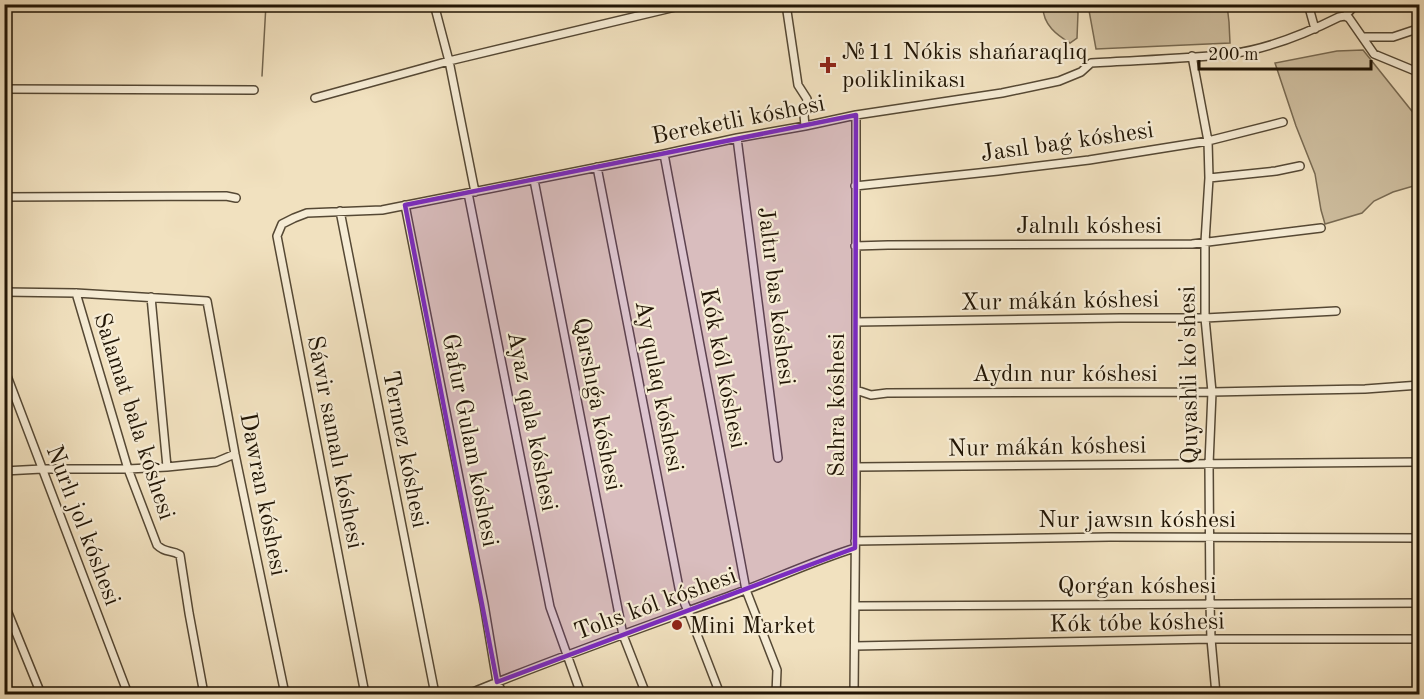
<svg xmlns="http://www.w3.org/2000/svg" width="1424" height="699" viewBox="0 0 1424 699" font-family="'Old Standard TT',serif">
	<rect width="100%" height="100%" fill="#f1e1bf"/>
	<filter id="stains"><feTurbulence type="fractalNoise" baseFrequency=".00333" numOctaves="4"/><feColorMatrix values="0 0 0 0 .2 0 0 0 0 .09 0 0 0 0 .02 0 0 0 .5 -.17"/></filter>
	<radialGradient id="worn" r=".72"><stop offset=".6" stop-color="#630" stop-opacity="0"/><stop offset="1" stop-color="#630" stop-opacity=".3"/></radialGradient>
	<!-- green -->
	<path fill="#cebe9f" stroke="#786a52" stroke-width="1.5" d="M 1052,5 L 1076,5 L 1078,13 L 1077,38 L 1070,43 C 1057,35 1043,25 1043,7 Z
		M 1088,5 L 1227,5 L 1229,22 L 1230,43 L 1096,49 Z
		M 1363,50 L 1415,115 L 1419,123 L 1419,179 L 1416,180 L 1417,185 L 1393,192 L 1374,201 L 1362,213 L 1325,224 L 1321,210 L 1315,174 L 1296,126 L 1275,63 L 1337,51 Z"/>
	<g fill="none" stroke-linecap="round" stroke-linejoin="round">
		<!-- stream -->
		<path stroke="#73664f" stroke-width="1.5" d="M 262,76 L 266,4"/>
		<!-- minor casing -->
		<g stroke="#554834" stroke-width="10">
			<path id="minor" d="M 434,4 L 449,61 L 475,192
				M 748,4 L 750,6 L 756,4
				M 784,4 L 787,11 L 798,85 L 807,99 L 804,115 L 805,126
				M 1308,4 L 1315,29
				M 1345,16 L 1349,18 L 1374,54 L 1420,73
				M 1345,16 L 1356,4
				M 1363,37 L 1393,37 L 1420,28
				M 1192,56 L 1208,141 L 1209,178 L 1205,242 L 1205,318 L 1212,392 L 1209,464 L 1210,604 L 1211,639 L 1216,694
				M 4,89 L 254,90
				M 315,98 L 449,61 L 688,4
				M 737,138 L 778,458
				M 664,154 L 746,590 L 777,670 L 776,694
				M 597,167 L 680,593 L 688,611 L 720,694
				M 1209,178 L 1276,171 L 1300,166
				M 534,180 L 623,635 L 646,694
				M 855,186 L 998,171 L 1089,160 L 1208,141 L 1283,122
				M 468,193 L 550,607 L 581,694
				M 4,197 L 226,196 L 236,198
				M 405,205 L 484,604 L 497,682 L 503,694
				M 340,211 L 435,694
				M 855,246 L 888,245 L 1192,244 L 1321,228
				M 4,292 L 76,293 L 207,301 L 235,454 L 285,694
				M 76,293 L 128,469 L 157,545 C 166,554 171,549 180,555 L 189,613 L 204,694
				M 151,297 L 167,467
				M 856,322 L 1120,318 L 1205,318 L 1336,311
				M 4,368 L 128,694
				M 856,390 L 871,395 L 887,393 L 1212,392 L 1365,389 L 1420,385
				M 856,467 L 1420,462
				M 4,471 L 42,469 L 128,469 L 167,467 L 216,462 L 235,454
				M 855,541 L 1110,537 L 1420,538
				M 4,603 L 41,694
				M 855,606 L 1420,603
				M 855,646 L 1211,639 L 1420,639
				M 365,694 L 277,236 L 282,224 L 294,218 L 307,213 L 382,210 L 664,154 L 737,138 L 805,126 L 856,115 L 1002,93 L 1059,81 L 1081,72 L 1091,63 C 1137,60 1184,59 1230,54 C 1268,49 1305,34 1339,17 L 1345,16
				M 468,694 C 555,658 644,627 732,595 C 773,580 813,561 855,548
				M 854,694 L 856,478 L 856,115"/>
		</g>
		<!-- minor -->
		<use href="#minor" stroke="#f6ecd5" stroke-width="7"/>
	</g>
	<!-- marked area -->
	<path fill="#7b2cbf" fill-opacity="0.2" stroke="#7b2cbf" stroke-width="4.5" stroke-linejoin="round" d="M 856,115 L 855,548 L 497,682 L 405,205 Z"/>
	<!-- markers -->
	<g fill="#8f2418" stroke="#f6ecd5" stroke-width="2">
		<path d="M825 56h6v6h6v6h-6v6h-6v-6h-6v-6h6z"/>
		<circle cx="677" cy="625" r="6"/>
	</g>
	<g text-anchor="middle" stroke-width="4.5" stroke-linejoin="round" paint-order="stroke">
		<!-- poi labels -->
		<g font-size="24" fill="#211505" stroke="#f6ecd5" text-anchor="start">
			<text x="842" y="59">№11 Nókis shańaraqlıq<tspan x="842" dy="28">poliklinikası</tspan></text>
			<text x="689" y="633">Mini Market</text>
		</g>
		<!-- street labels -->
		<g font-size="24" fill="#211505" stroke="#f6ecd5">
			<text transform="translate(738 119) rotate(-11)" y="8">Bereketli kóshesi</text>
			<text transform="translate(1067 141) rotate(-8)" y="8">Jasıl baǵ kóshesi</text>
			<text x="1089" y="233">Jalnılı kóshesi</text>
			<text transform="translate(777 296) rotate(83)" y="8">Jaltır bas kóshesi</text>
			<text transform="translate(1060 300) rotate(-1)" y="8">Xur mákán kóshesi</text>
			<text transform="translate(724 368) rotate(79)" y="8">Kók kól kóshesi</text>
			<text x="1065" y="381">Aydın nur kóshesi</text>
			<text transform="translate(1188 375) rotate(-91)" y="8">Quyashli ko'shesi</text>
			<text transform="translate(660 386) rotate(79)" y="8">Ay qulaq kóshesi</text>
			<text transform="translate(598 404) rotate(79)" y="8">Qarshıǵa kóshesi</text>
			<text transform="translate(836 405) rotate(-90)" y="8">Sahra kóshesi</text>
			<text transform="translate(135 416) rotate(72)" y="8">Salamat bala kóshesi</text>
			<text transform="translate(533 421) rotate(79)" y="8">Ayaz qala kóshesi</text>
			<text transform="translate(471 440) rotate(79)" y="8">Gafur Gulam kóshesi</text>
			<text transform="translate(336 442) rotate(79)" y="8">Sáwir samalı kóshesi</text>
			<text transform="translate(1047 446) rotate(-1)" y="8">Nur mákán kóshesi</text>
			<text transform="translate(406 449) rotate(79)" y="8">Termez kóshesi</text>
			<text transform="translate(264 494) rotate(79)" y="8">Dawran kóshesi</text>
			<text x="1137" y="527">Nur jawsın kóshesi</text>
			<text transform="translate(84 525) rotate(69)" y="8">Nurlı jol kóshesi</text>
			<text x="1137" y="593">Qorǵan kóshesi</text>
			<text transform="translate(655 603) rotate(-20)" y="8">Tolıs kól kóshesi</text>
			<text transform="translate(1137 622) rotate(-1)" y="8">Kók tóbe kóshesi</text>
		</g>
	</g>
	<!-- margin -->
	<rect width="1424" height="699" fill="none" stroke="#f1e1bf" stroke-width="24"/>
	<rect x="6" y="6" width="1412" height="687" fill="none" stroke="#211505" stroke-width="3"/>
	<rect x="12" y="12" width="1400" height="675" fill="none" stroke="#211505" stroke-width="1.5"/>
	<!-- scale -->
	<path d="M1199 60v9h172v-9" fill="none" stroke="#211505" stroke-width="3"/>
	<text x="1208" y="60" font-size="18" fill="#211505" stroke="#f6ecd5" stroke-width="4.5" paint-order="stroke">200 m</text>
	<rect width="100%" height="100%" filter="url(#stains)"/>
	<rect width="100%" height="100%" fill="url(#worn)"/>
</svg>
